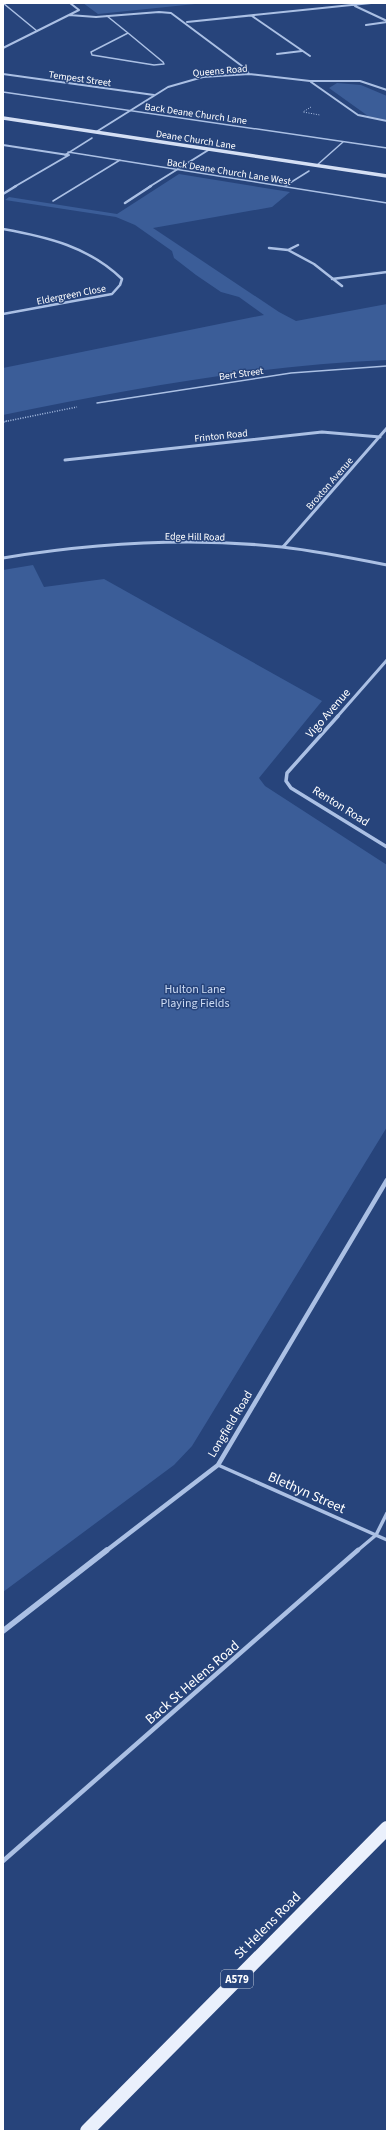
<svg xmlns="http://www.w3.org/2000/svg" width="390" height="2134" viewBox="0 0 390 2134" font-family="'Source Sans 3',sans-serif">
	<rect width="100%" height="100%" fill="#27447b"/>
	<!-- green -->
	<path fill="#3b5d98" d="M 83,3 L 205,3 L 98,14 Z
		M 337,83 L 361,85 L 387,96 L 387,120 L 368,116 L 329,88 Z
		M 179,174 L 290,192 L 272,207 L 153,228 L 279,312 L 296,321 L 387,304 L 387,360 C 258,365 130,389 3,415 L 3,368 L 264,315 L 239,297 L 221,292 L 196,275 L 174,258 L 172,251 L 135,225 L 116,217 L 5,200 L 9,197 L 117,214 Z
		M 33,565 L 44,587 L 104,579 L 322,701 L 259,778 L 265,786 L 387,865 L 387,1127 L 192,1446 L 174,1465 L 3,1592 L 3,570 Z"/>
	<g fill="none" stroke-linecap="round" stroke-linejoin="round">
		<!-- path-far2 -->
		<path stroke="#abc0e4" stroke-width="1" stroke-dasharray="1 1.5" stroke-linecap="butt" d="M 311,107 L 303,112 L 320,115"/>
		<!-- path-far1 -->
		<path stroke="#abc0e4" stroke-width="1.5" stroke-dasharray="1 1.5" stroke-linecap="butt" d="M 3,422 L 77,407"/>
		<!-- path -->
		<path stroke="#abc0e4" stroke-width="2" stroke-dasharray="1.5 2" stroke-linecap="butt" d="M 3,422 L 7,421"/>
		<!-- lane-far2 -->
		<path stroke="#abc0e4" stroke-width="1.5" d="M 3,3 L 37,31
			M 107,16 L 128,33
			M 128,33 L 163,62 L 164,64 L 154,65 L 92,55 L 91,52 Z
			M 3,92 L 387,148
			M 68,152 L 387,203
			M 65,155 L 92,138
			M 316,166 L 343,142
			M 285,186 L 309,171
			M 53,201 L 120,160
			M 97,403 L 291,373 L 387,366"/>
		<!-- lane-far1 -->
		<path stroke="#abc0e4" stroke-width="3.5" d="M 218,1465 L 387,1540
			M 357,1551 L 376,1535 L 387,1513"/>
		<!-- lane -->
		<path stroke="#abc0e4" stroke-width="4.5" d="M 3,1861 L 358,1550"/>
		<!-- street-far5 -->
		<path stroke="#abc0e4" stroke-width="2" d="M 355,6 L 387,21
			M 69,15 L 96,17 L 159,12 L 171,13 L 246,69 L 249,74
			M 252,16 L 310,56
			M 187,22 L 371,3
			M 366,25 L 387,22
			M 3,48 L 79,10 L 70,3
			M 277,54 L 302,51
			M 3,74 L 154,95
			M 311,82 L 358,115 L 387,121
			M 96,132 L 168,87 L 203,77 L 249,74 L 310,81 L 360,81 L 387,90
			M 3,145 L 68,155
			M 14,187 L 69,155
			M 149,187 L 210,149"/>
		<!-- street-far4 -->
		<path stroke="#abc0e4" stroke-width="2.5" d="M 3,194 L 16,186
			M 125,203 L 151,186
			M 3,229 C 48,237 89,247 122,279 L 120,285 L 112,294 L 3,314
			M 269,248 L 288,250 L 314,264 L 342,286
			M 288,250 L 298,245
			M 332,279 L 387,272"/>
		<!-- street-far3 -->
		<path stroke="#abc0e4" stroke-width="3" d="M 65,460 L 322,432 L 380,437
			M 283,547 L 387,428
			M 3,558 C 95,543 189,537 282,547 C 317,551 352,558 387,565
			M 337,717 L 387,660"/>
		<!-- street-far2 -->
		<path stroke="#abc0e4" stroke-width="3.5" d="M 338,716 L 287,773 L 286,781 L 291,788 L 387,847"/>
		<!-- street-far1 -->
		<path stroke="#abc0e4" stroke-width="4.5" d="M 106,1551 L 218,1465 L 387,1180"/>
		<!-- street -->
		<path stroke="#abc0e4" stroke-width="5.5" d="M 3,1631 L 107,1550"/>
		<!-- secondary -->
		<path stroke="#d4dff4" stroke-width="3.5" d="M 3,118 L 387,176"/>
		<!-- primary -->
		<path stroke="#eaf0fc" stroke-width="14" d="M 87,2131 L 387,1828"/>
	</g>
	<g text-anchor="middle" stroke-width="3" stroke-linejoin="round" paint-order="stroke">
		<!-- far-street labels -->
		<g font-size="10" fill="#fff" stroke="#27447b">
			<text transform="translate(220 70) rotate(-5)" y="4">Queens Road</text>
			<text transform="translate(80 78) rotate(8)" y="4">Tempest Street</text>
			<text transform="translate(196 113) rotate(8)" y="4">Back Deane Church Lane</text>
			<text transform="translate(196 139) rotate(9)" y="4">Deane Church Lane</text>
			<text transform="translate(229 171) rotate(9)" y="4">Back Deane Church Lane West</text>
			<text transform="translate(71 294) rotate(-11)" y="4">Eldergreen Close</text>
			<text transform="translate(241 373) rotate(-8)" y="4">Bert Street</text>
			<text transform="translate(221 435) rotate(-6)" y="4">Frinton Road</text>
			<text transform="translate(329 483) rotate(-49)" y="4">Broxton Avenue</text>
			<text transform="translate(195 536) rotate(1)" y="4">Edge Hill Road</text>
		</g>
		<!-- shield labels -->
		<rect fill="#27447b" stroke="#bec7d7" stroke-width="1" x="221" y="1970" width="32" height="18" rx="3"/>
		<g font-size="11" font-weight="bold" fill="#fff">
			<text x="237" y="1983">A579</text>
		</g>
		<!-- street labels -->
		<g font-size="12" fill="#fff" stroke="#27447b">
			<text transform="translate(328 713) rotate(-49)" y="4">Vigo Avenue</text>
			<text transform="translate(341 806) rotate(32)" y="4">Renton Road</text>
			<text transform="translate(230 1424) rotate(-59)" y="4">Longfield Road</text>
		</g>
		<!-- park labels -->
		<g font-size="12" fill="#cddbf3" stroke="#27447b">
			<text x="195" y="993">Hulton Lane<tspan x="195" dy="14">Playing Fields</tspan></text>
		</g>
		<!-- near-street labels -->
		<g font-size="14" fill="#fff" stroke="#27447b">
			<text transform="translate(307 1492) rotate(24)" y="5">Blethyn Street</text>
			<text transform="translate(192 1682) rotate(-41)" y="5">Back St Helens Road</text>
			<text transform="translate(267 1925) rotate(-45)" y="5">St Helens Road</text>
		</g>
	</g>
	<!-- border -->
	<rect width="390" height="2134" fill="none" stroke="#ffffff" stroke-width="8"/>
</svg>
